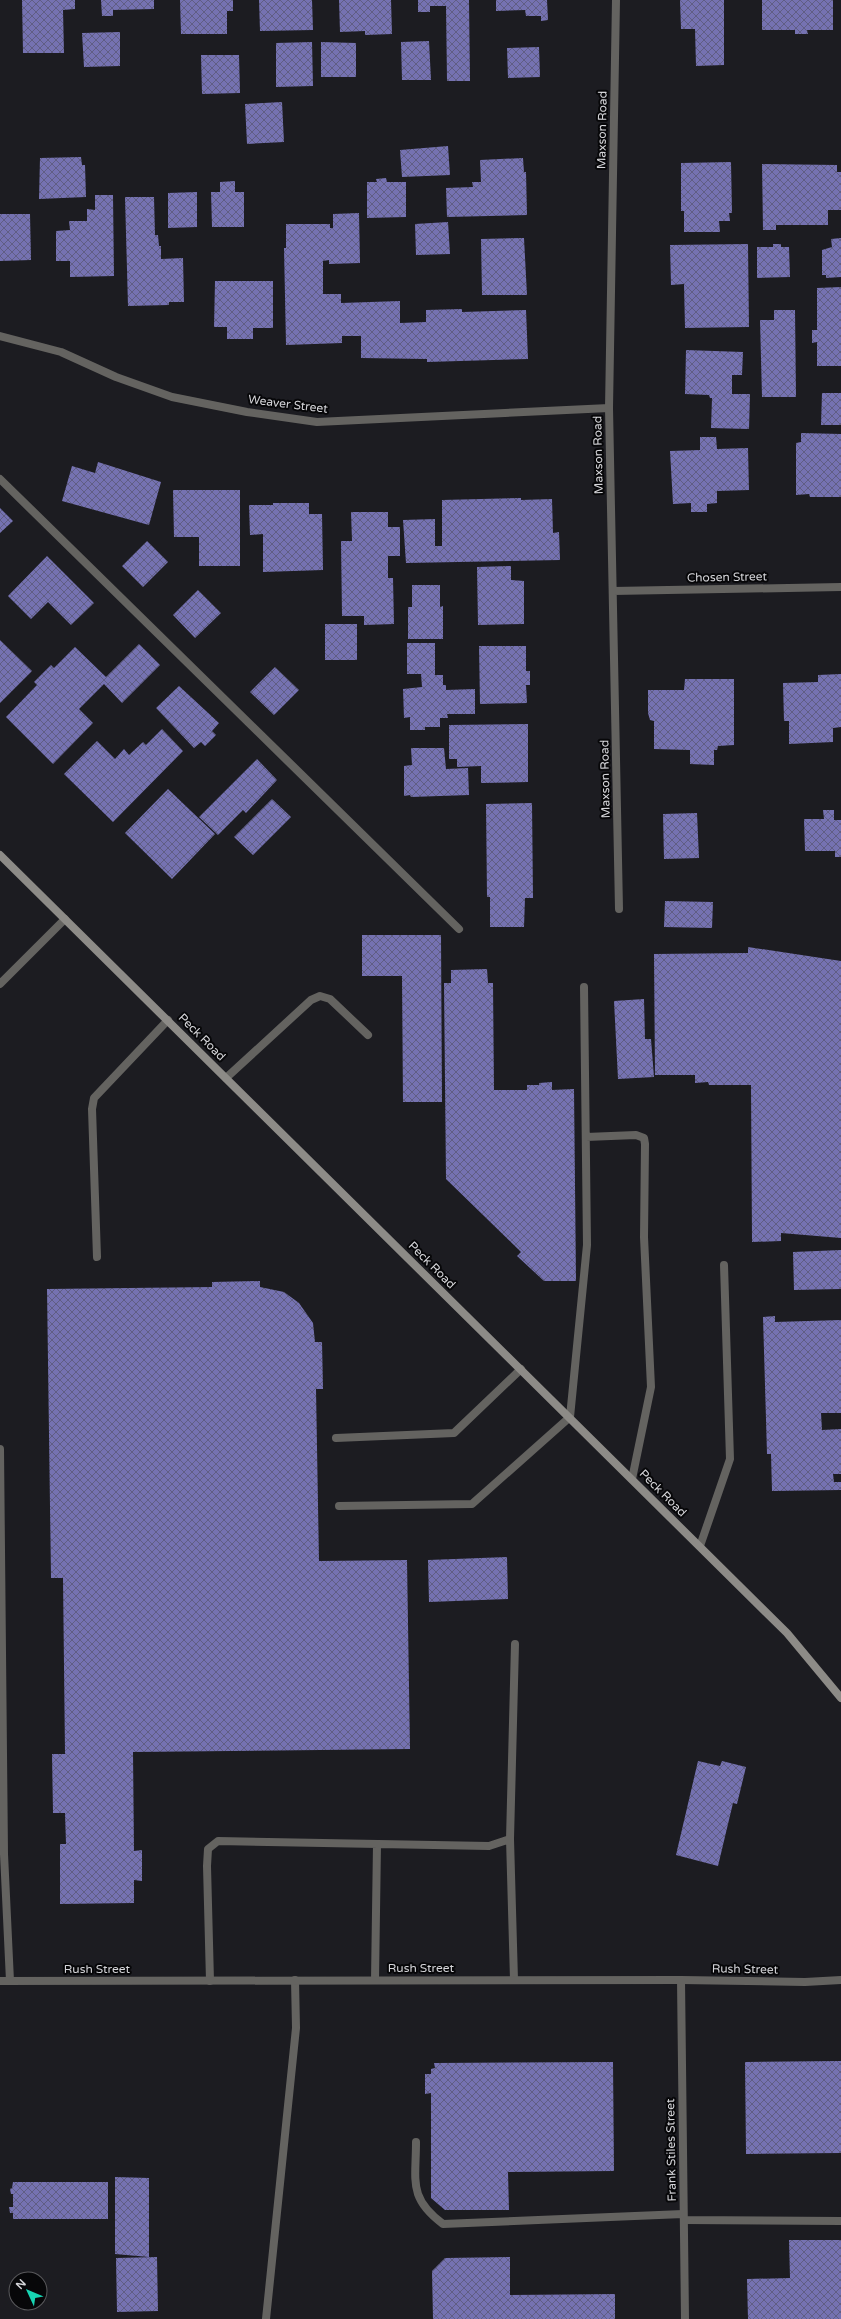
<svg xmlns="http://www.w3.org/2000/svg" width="841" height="2319" viewBox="0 0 841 2319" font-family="'Varela Round',sans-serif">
	<defs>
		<pattern id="building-cross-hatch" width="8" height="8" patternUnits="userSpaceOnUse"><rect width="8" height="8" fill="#7572b1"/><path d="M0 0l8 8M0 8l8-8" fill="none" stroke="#605e84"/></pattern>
	</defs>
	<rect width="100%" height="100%" fill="#1c1c21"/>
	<!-- building -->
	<path fill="url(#building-cross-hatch)" d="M 22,0 L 75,0 L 75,9 L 63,10 L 64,53 L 23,53 Z
		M 101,0 L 154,0 L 154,9 L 113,10 L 113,16 L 102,16 Z
		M 180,0 L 233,0 L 233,11 L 227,11 L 227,34 L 181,34 Z
		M 259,0 L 312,0 L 313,30 L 260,31 Z
		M 339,0 L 391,0 L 392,34 L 365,35 L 365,31 L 340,32 Z
		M 418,0 L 469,0 L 470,81 L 447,81 L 446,6 L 430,6 L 430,12 L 418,12 Z
		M 496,0 L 547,0 L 548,20 L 541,21 L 541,16 L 526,16 L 525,10 L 496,11 Z
		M 680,0 L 724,0 L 724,65 L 696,66 L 695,29 L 681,29 Z
		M 762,0 L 833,0 L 833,30 L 807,30 L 808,34 L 795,34 L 795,30 L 762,30 Z
		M 120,32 L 120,66 L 84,67 L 82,33 Z
		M 429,41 L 431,80 L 402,80 L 401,42 Z
		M 312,42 L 313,86 L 276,87 L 276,43 Z
		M 321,42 L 356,43 L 356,77 L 321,77 Z
		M 539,47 L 540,77 L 508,78 L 507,48 Z
		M 201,55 L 239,55 L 240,93 L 202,94 Z
		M 282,102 L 284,142 L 247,144 L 245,104 Z
		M 448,146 L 450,175 L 402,177 L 400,150 Z
		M 81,157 L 82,165 L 85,165 L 86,197 L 39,199 L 40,158 Z
		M 523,158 L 524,172 L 526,172 L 527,215 L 447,217 L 446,188 L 473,187 L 472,182 L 481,182 L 480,160 Z
		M 731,162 L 732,213 L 729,213 L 730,221 L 719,221 L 720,232 L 684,232 L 684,211 L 681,211 L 681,163 Z
		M 762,164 L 837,165 L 837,172 L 841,172 L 841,210 L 828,210 L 828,225 L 776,225 L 776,230 L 763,230 Z
		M 386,178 L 387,182 L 406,182 L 406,217 L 367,218 L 367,182 L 377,182 L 376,179 Z
		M 235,181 L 235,192 L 244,192 L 244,227 L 212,227 L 211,192 L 220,192 L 220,182 Z
		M 197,192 L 197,227 L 168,228 L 168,193 Z
		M 95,195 L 113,195 L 114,276 L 70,277 L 70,261 L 56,261 L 56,231 L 70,230 L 69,221 L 87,221 L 87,209 L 95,210 Z
		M 125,197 L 154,197 L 155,235 L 158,235 L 159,246 L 161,246 L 161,259 L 183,258 L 184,302 L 169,302 L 169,305 L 128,306 Z
		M 359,213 L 360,263 L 329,264 L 329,260 L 323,261 L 323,294 L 341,294 L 341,303 L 400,301 L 400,323 L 426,322 L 426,310 L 462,309 L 462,312 L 526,310 L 528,359 L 427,362 L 427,359 L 361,358 L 361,336 L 342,336 L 342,343 L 286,345 L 284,248 L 286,248 L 286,224 L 330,224 L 330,228 L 333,228 L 333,214 Z
		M 0,214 L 30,214 L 31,260 L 0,261 Z
		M 448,222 L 450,254 L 416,255 L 415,224 Z
		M 524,238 L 527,295 L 482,295 L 481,239 Z
		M 841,238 L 841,277 L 826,278 L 826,275 L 822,275 L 822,250 L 832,247 L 831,239 Z
		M 748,244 L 749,327 L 685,328 L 684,284 L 671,285 L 670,245 Z
		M 773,244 L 781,244 L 781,247 L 789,247 L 790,277 L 757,278 L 757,247 L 773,247 Z
		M 215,281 L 273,281 L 273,328 L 253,328 L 253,339 L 227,339 L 227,327 L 214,327 Z
		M 841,287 L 841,366 L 817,366 L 817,342 L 812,343 L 812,330 L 817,330 L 817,288 Z
		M 774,310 L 795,310 L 796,397 L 762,397 L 760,320 L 774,320 Z
		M 686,350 L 743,352 L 742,375 L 732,375 L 732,394 L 750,394 L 749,429 L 711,428 L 712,398 L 710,398 L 709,395 L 685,394 Z
		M 822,393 L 841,393 L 841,425 L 821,425 Z
		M 801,433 L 841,434 L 841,497 L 810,497 L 809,494 L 796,495 L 796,443 L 801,442 Z
		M 700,437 L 716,437 L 717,449 L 748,448 L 749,490 L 717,491 L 717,503 L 707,504 L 707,512 L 691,512 L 691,503 L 673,504 L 670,451 L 700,450 Z
		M 98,462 L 161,482 L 149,525 L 62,501 L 72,466 L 95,473 Z
		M 173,490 L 240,490 L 240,566 L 199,566 L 199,537 L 174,537 Z
		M 521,498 L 521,500 L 552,499 L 553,533 L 559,532 L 560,560 L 406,563 L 403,520 L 435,519 L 435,546 L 442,546 L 442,500 Z
		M 273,503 L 309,503 L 309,514 L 322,514 L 323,570 L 263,572 L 263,534 L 250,535 L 249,505 L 273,505 Z
		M 0,508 L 13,521 L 0,533 Z
		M 351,512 L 388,512 L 388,527 L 400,527 L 400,556 L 388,556 L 388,578 L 393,578 L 394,624 L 364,625 L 364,616 L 342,616 L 341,541 L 352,541 Z
		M 147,541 L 168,562 L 143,587 L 122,566 Z
		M 47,556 L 94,603 L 71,625 L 48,602 L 31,619 L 8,596 Z
		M 511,566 L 511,580 L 524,581 L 524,624 L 478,625 L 477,567 Z
		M 412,585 L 440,585 L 440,607 L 443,606 L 443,639 L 408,639 L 408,607 L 412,607 Z
		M 198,590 L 221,613 L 195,638 L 173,615 Z
		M 325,624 L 357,624 L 357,660 L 325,660 Z
		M 0,640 L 32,671 L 0,703 Z
		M 407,643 L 435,643 L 435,675 L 443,675 L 443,685 L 446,685 L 446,690 L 475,689 L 475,714 L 447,714 L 448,718 L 440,718 L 440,727 L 425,727 L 425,730 L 410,730 L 410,717 L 404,718 L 403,689 L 422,687 L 421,674 L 407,674 Z
		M 139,644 L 160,665 L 122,703 L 104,684 L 79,709 L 93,723 L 53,764 L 6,717 L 37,685 L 34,682 L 51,665 L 54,668 L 75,647 L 106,677 Z
		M 479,646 L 526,646 L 526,671 L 530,671 L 530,685 L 526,685 L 527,703 L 480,704 Z
		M 275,667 L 299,690 L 274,715 L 250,692 Z
		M 841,674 L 841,727 L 833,728 L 833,742 L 789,744 L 789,721 L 784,721 L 783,683 L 818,682 L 818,675 Z
		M 685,679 L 734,679 L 734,745 L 718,746 L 717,750 L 714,750 L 714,765 L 690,764 L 690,750 L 654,749 L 654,721 L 650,720 L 648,713 L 648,690 L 684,690 Z
		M 179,686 L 219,723 L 212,731 L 216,735 L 205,746 L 201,742 L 194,748 L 156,708 Z
		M 528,724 L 528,782 L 481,783 L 481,766 L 457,767 L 457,759 L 449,759 L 449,725 Z
		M 162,729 L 183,751 L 113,822 L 64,774 L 97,741 L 115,759 L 124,749 L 129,755 L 143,742 L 146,745 Z
		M 411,748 L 444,748 L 446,769 L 468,768 L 469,795 L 411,797 L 410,795 L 404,796 L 404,766 L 412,765 Z
		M 257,759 L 277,780 L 246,813 L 243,810 L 218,835 L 199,817 Z
		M 168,789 L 215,834 L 172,879 L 125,833 Z
		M 272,799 L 291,817 L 253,855 L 234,837 Z
		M 532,803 L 533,898 L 525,898 L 524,927 L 490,927 L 490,897 L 487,897 L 486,804 Z
		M 823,810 L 834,810 L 834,820 L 841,820 L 841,857 L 835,857 L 835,851 L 805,851 L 804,819 L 824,819 Z
		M 697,813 L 699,858 L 664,859 L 663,814 Z
		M 665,901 L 713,902 L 712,928 L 664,927 Z
		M 362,935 L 441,935 L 442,1102 L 403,1102 L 402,976 L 362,976 Z
		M 748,947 L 841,961 L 841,1238 L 781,1233 L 781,1241 L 752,1242 L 751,1085 L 709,1085 L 708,1082 L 695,1083 L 695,1075 L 655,1075 L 654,954 L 748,953 Z
		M 487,969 L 488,983 L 493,983 L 494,1090 L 527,1090 L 527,1085 L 539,1085 L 539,1083 L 552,1082 L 552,1090 L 574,1089 L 576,1281 L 544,1281 L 517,1256 L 521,1252 L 446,1179 L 444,983 L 451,983 L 451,970 Z
		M 644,999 L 645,1039 L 651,1039 L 654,1077 L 618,1079 L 614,1001 Z
		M 841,1250 L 841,1289 L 794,1290 L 793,1252 Z
		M 260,1281 L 260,1287 L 284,1292 L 299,1303 L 313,1323 L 315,1342 L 322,1342 L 323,1389 L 316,1389 L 319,1561 L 407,1560 L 410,1749 L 133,1752 L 134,1851 L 142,1850 L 142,1881 L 134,1880 L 134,1903 L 60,1904 L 60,1844 L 66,1844 L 65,1813 L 53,1813 L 52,1754 L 65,1754 L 63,1578 L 51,1578 L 47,1289 L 212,1287 L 212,1282 Z
		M 775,1316 L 775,1322 L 841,1320 L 841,1413 L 821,1413 L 822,1430 L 841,1429 L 841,1474 L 833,1474 L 834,1482 L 841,1482 L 841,1490 L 772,1491 L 771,1454 L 767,1454 L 763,1317 Z
		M 507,1557 L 508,1599 L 429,1602 L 428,1560 Z
		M 698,1761 L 720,1766 L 722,1761 L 746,1767 L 737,1804 L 733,1803 L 718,1866 L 676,1855 Z
		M 841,2061 L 841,2153 L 746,2154 L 745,2062 Z
		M 613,2062 L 614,2171 L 508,2172 L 509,2210 L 445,2210 L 431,2198 L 431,2093 L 425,2094 L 425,2074 L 431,2074 L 431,2069 L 435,2068 L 434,2063 Z
		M 115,2177 L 149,2178 L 149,2257 L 115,2254 Z
		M 13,2182 L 108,2182 L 108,2219 L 13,2219 L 13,2213 L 10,2213 L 9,2207 L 13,2207 L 13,2194 L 11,2194 L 10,2189 L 12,2188 Z
		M 789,2240 L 841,2240 L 841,2319 L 748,2319 L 747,2279 L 790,2278 Z
		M 157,2257 L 158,2311 L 117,2312 L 116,2258 Z
		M 510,2257 L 510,2295 L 615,2294 L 615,2319 L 433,2319 L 432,2271 L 445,2258 Z"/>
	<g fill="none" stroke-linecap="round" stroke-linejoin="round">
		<!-- service -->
		<path stroke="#646360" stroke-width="8" d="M 0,479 L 459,929
			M 0,984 L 65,919
			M 226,1078 L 311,1000 L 320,996 L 330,999 L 368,1035
			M 586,1137 L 636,1135 L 644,1138 L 645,1144 L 644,1237 L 651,1387 L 632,1479
			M 97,1257 L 92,1109 L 94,1098 L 168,1020
			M 336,1438 L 454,1433 L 521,1369
			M 0,1449 L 4,1854 L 10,1981
			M 339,1506 L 472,1504 L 570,1417 L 587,1245 L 584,987
			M 700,1546 L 730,1459 L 724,1265
			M 510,1839 L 514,1980
			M 375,1980 L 377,1844
			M 210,1981 L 207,1866 L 208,1849 L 218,1841 L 489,1846 L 510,1839 L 515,1644
			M 416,2142 C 416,2181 408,2198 443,2224 L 683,2214
			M 684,2220 L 841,2221
			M 266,2319 L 296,2028 L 295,1980"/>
		<!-- minor -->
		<path stroke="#646360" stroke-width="8" d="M 616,0 L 609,408 L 619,909
			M 0,336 L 61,352 L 116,377 L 172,397 L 247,412 L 317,422 L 609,408
			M 613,591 L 841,587
			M 681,1980 L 685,2319"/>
		<!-- tertiary -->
		<path stroke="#646360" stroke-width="8" d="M 0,1981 L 681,1980 L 805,1982 L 841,1980"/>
		<!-- secondary -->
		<path stroke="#8d8b87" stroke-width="8" d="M 0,855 L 787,1633 L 841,1698"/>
	</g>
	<g text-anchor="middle" stroke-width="4" stroke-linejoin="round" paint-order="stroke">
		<!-- street labels -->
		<g font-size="12" fill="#d5d5d9" stroke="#070709">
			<text transform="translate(602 130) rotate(-89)" y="4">Maxson Road</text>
			<text transform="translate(288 404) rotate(7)" y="4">Weaver Street</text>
			<text transform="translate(598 455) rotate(-91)" y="4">Maxson Road</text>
			<text transform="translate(727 577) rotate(-1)" y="4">Chosen Street</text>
			<text transform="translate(605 779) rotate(-91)" y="4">Maxson Road</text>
			<text transform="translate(202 1037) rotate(45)" y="4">Peck Road</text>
			<text transform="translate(432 1265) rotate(45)" y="4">Peck Road</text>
			<text transform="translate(663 1493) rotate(45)" y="4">Peck Road</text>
			<text x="421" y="1972">Rush Street</text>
			<text x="97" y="1973">Rush Street</text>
			<text transform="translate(745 1969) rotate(1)" y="4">Rush Street</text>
			<text transform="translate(671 2150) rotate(-91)" y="4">Frank Stiles Street</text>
		</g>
	</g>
	<!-- north arrow -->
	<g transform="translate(28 2291) rotate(314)"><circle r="19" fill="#070709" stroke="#59595c"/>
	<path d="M0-3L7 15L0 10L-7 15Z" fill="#17d5b3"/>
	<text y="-6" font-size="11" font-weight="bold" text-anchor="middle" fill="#d5d5d9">N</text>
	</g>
</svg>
